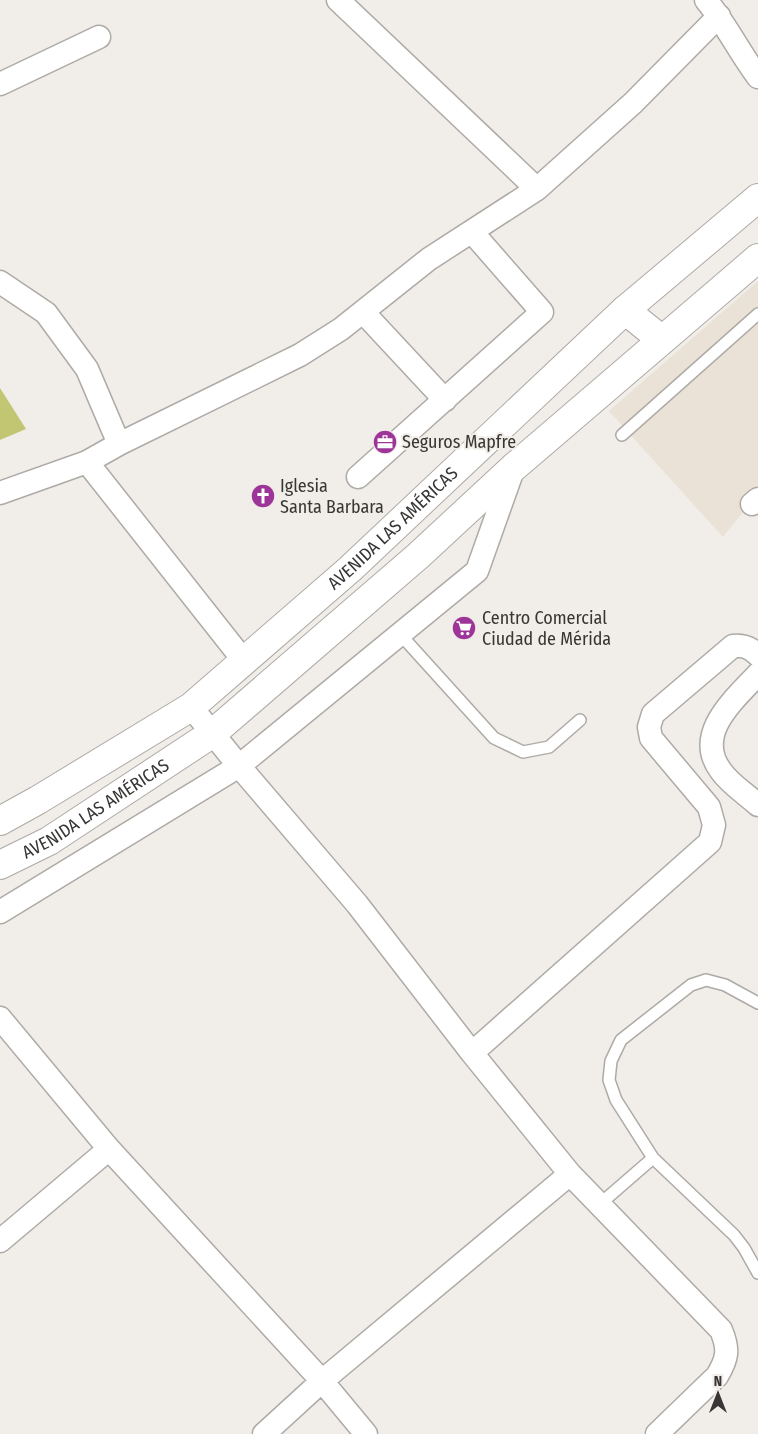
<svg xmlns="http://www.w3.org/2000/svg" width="758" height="1434" viewBox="0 0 758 1434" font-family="'Fira Sans Condensed',sans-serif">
	<rect width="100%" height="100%" fill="#f1ede8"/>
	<!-- built -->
	<path fill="#eae2d7" d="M 758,281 L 758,493 L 723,537 L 609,411 Z"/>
	<!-- green -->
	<path fill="#c2c673" d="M 0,388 L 26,429 L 0,440 Z"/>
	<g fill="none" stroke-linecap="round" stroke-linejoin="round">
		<!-- service casing -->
		<g stroke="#aeaaa6" stroke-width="14">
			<path id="service" d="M 622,435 L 758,314
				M 400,634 L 494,738 L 523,752 L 549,747 L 580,720
				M 653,1158 L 734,1235 L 744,1248 L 758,1273
				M 600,1204 L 653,1158 L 616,1100 L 609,1080 L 611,1061 L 621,1040 L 691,985 L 706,980 L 725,985 L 758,1003"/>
		</g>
		<!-- minor casing -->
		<g stroke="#aeaaa6" stroke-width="25">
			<path id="minor" d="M 338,0 L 537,189
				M 706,0 C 726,24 739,52 758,77
				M 0,84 L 99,37
				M 0,282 L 46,313 L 87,369 L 119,444
				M 363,312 L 445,400
				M 87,462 L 244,661
				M 358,477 L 542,312 L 472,232
				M 0,493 L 87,462 L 119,444 L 300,355 L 341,329 L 429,259 L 537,189 L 633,103 L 719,16
				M 752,504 L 758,499
				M 758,674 C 734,700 693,734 721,771 C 730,784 746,794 758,805
				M 191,707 L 239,766 L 357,904 L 472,1053 L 570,1174 L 721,1330 C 729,1349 728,1358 717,1376 L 657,1434
				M 0,912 L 239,766 L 477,571 L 514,467
				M 0,1018 L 109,1149 L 0,1241
				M 472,1053 L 710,842 L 714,825 L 709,807 L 651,738 L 649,727 L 653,714 L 733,646 C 743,645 750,647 758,655
				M 109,1149 L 322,1381 L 366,1434
				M 264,1434 L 322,1381 L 570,1174"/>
		</g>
		<!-- tertiary casing -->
		<g stroke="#aeaaa6" stroke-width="30">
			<g id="tertiary">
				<path d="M 625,310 L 662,340"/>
				<path id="s1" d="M 0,821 L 38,800 L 191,707 L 350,569 L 625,310 L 758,198"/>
				<path id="s2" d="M 0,865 L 49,841 L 213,733 L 418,556 L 514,467 L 758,258"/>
			</g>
		</g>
		<!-- service -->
		<use href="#service" stroke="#fff" stroke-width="11"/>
		<!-- minor -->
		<use href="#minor" stroke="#fff" stroke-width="22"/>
		<!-- tertiary -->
		<use href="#tertiary" stroke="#fff" stroke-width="28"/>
	</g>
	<!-- icons -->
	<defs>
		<g id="office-disc" transform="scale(1.25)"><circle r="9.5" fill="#9d3599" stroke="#f1ede8"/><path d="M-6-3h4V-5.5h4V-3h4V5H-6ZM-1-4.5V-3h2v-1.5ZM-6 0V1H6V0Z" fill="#fff"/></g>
		<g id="church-disc" transform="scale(1.25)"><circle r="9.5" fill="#9d3599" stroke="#f1ede8"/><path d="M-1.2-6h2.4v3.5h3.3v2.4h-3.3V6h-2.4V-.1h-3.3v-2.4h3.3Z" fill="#fff"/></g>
		<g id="supermarket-disc" transform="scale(1.25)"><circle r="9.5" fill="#9d3599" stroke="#f1ede8"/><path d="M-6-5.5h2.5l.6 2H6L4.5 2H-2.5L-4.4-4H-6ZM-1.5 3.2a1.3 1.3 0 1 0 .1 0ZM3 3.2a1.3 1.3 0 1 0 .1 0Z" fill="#fff"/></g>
	</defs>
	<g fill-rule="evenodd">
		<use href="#office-disc" x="385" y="442"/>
		<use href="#church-disc" x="263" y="496"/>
		<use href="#supermarket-disc" x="464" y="628"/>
	</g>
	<g text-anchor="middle" stroke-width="4" stroke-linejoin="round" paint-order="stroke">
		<!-- poi labels -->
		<g font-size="18" fill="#383634" stroke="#f1ede8" text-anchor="start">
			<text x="402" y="448">Seguros Mapfre</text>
			<text x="280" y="492">Iglesia<tspan x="280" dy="21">Santa Barbara</tspan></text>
			<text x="482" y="624">Centro Comercial<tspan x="482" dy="21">Ciudad de Mérida</tspan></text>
		</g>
		<!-- street labels -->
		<g font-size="18" fill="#383634" stroke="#f1ede8">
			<text dy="6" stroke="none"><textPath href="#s1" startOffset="492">AVENIDA LAS AMÉRICAS</textPath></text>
			<text dy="6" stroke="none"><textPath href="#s2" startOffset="111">AVENIDA LAS AMÉRICAS</textPath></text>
		</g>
	</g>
	<!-- north arrow -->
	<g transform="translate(718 1394)" stroke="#f1ede8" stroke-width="4" paint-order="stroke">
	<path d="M0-4L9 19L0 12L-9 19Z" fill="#383634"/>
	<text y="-8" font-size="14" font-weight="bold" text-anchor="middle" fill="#383634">N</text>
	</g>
</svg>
